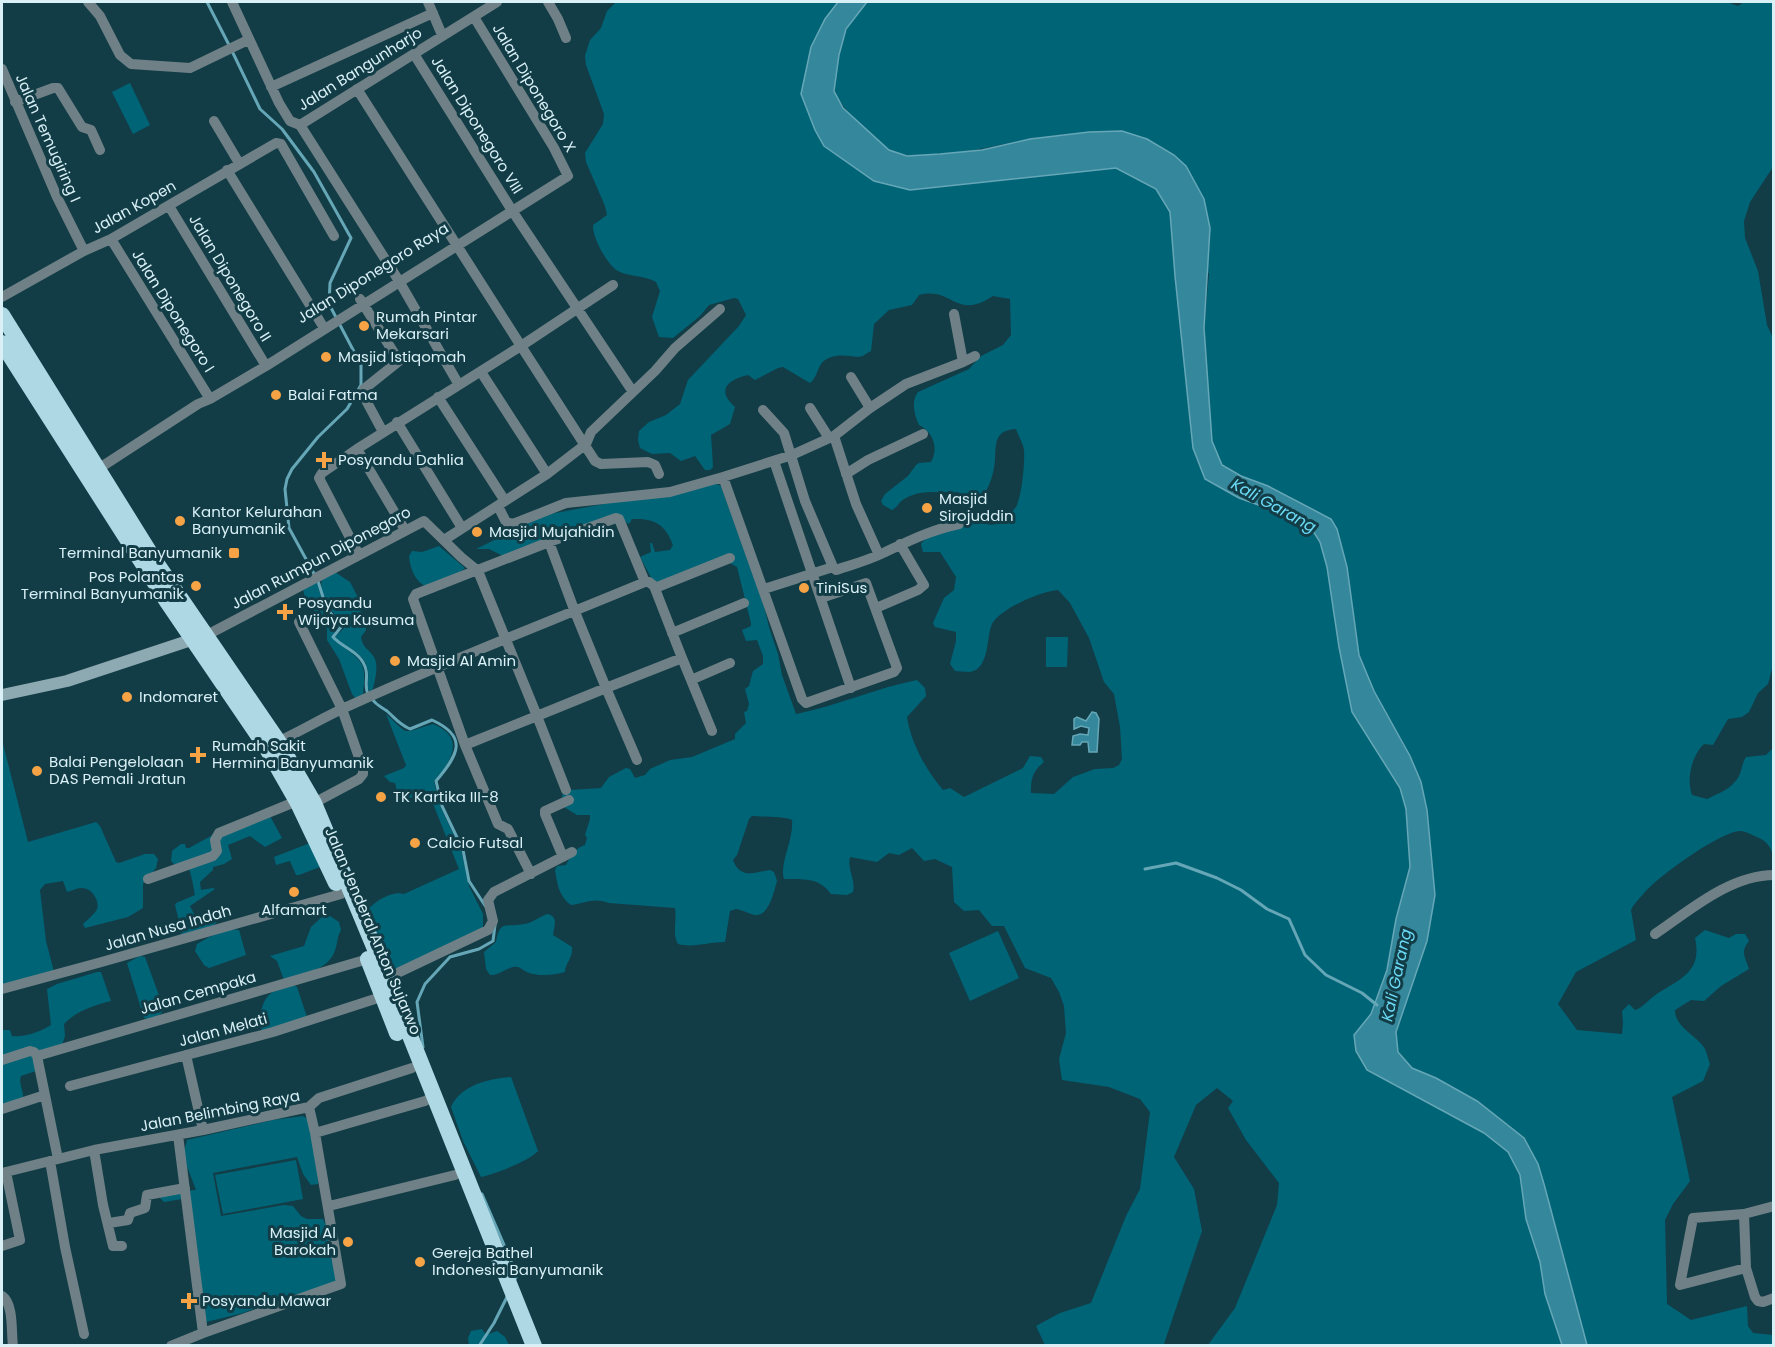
<svg xmlns="http://www.w3.org/2000/svg" width="1775" height="1347" viewBox="0 0 1775 1347" font-family="Poppins,sans-serif">
	<rect width="100%" height="100%" fill="#123d47"/>
	<!-- green -->
	<path fill="#006477" d="M 616,2 L 838,2 L 825,19 L 801,94 L 910,190 L 1117,168 L 1156,189 L 1170,212 L 1175,276 L 1189,398 L 1190,423 L 1193,448 L 1205,479 L 1239,498 L 1270,509 L 1313,531 L 1321,542 L 1381,757 L 1400,789 L 1406,809 L 1410,867 L 1396,919 L 1387,970 L 1371,1014 L 1354,1035 L 1367,1070 L 1484,1133 L 1508,1152 L 1520,1175 L 1526,1219 L 1540,1262 L 1545,1294 L 1562,1345 L 1208,1345 L 1235,1308 L 1277,1205 L 1279,1183 L 1246,1140 L 1228,1108 L 1233,1101 L 1217,1088 L 1196,1105 L 1174,1157 L 1194,1189 L 1202,1231 L 1164,1344 L 1167,1345 L 1045,1345 L 1036,1326 L 1060,1313 L 1091,1303 L 1126,1216 L 1140,1189 L 1150,1112 L 1140,1099 L 1109,1087 L 1062,1080 L 1059,1059 L 1066,1033 L 1064,1006 L 1059,992 L 1051,978 L 1025,968 L 1004,926 L 992,926 L 979,910 L 964,911 L 954,902 L 952,867 L 935,859 L 924,861 L 912,848 L 899,855 L 889,853 L 877,862 L 850,857 C 847,870 856,880 853,892 L 847,895 L 831,894 C 818,876 803,880 784,879 C 779,864 794,839 792,820 C 785,816 762,817 752,816 L 749,819 L 737,855 L 733,860 C 740,880 756,872 770,870 L 774,872 L 777,881 C 774,891 769,917 755,915 C 749,914 743,910 736,909 L 730,911 L 725,942 C 708,942 694,948 678,944 C 672,935 677,920 675,908 L 609,903 C 594,897 586,903 571,905 C 559,897 557,883 555,870 L 557,866 L 566,865 C 571,855 574,849 585,845 L 587,838 L 585,835 L 590,819 L 590,815 L 577,815 L 564,807 L 562,795 L 570,790 L 601,788 L 609,777 L 626,768 L 630,769 L 635,778 L 645,775 L 650,769 L 670,760 L 692,757 L 735,739 L 735,734 L 746,723 L 744,712 L 747,711 L 749,704 L 745,689 L 749,686 L 753,671 L 763,664 L 763,656 L 757,640 L 746,641 L 742,630 L 751,626 L 751,623 L 737,567 L 728,562 L 663,583 L 653,581 L 640,557 L 651,552 L 650,543 L 652,543 L 655,552 L 670,550 L 673,545 C 665,523 653,518 632,519 L 629,524 L 621,519 L 503,556 L 489,549 L 476,549 L 545,515 L 715,483 L 721,486 L 764,606 L 769,627 L 778,654 L 782,675 L 796,714 C 837,706 876,688 917,680 L 925,688 L 926,696 L 907,717 C 911,743 926,770 943,790 L 950,788 L 964,797 L 1023,768 L 1030,756 L 1041,757 L 1044,762 C 1032,772 1031,779 1031,793 L 1054,794 L 1073,777 L 1095,769 L 1113,768 L 1119,765 L 1122,759 L 1120,727 L 1114,694 L 1104,682 L 1089,638 L 1070,603 L 1058,590 C 1041,591 1000,609 992,624 C 986,637 990,670 969,672 C 965,672 959,671 955,671 L 950,664 L 956,641 L 956,632 L 935,627 L 933,623 L 944,598 L 954,590 L 956,577 L 940,552 L 923,552 L 921,544 C 927,534 964,520 974,522 C 981,523 989,526 997,524 C 1003,521 1014,511 1017,505 C 1022,493 1025,463 1024,450 C 1023,443 1018,435 1016,429 C 995,430 996,442 995,459 C 994,476 987,496 974,505 L 958,492 C 940,493 922,489 906,498 C 899,501 898,507 892,510 L 883,505 L 881,501 L 885,494 L 908,476 L 916,465 L 919,463 L 931,462 C 939,448 933,432 919,425 C 914,415 911,401 918,392 L 969,369 L 981,356 L 1003,345 L 1011,335 L 1010,299 L 993,296 C 955,321 953,286 919,295 L 912,305 L 889,310 L 874,324 L 871,351 C 867,353 863,357 858,357 C 847,356 836,353 825,360 C 817,365 818,377 810,383 L 783,367 L 778,368 L 755,380 L 748,375 C 727,380 716,390 735,407 L 730,424 L 711,435 L 713,467 L 710,470 L 705,470 L 695,456 L 681,461 L 670,453 L 652,454 L 640,448 L 638,440 L 639,431 L 649,422 L 666,415 L 680,404 L 688,380 L 739,326 L 746,315 L 738,299 L 734,298 L 709,305 L 700,316 L 673,338 L 659,337 L 652,317 L 660,291 L 656,282 C 644,275 629,277 618,271 C 608,266 592,237 593,225 L 607,215 L 605,206 L 586,162 L 585,153 L 603,124 L 604,114 L 586,65 L 585,56 L 590,40 L 601,28 L 607,11 Z
		M 867,2 L 1727,2 L 1738,6 L 1744,2 L 1773,2 L 1773,167 L 1750,202 L 1744,221 L 1745,238 L 1758,271 L 1767,325 L 1773,338 L 1773,665 L 1768,684 L 1758,693 L 1749,712 L 1742,717 L 1728,719 L 1713,745 L 1704,744 C 1692,755 1686,779 1692,795 L 1707,799 C 1719,793 1732,789 1739,776 C 1742,770 1742,763 1746,757 L 1766,755 L 1773,748 L 1773,858 C 1772,848 1767,841 1757,837 C 1752,835 1745,831 1740,831 C 1720,832 1667,871 1652,885 C 1645,891 1639,899 1633,906 L 1631,910 L 1636,940 L 1576,972 L 1558,1004 L 1577,1030 L 1622,1034 L 1623,1023 L 1622,1011 L 1629,1004 L 1635,1010 C 1644,1007 1647,1001 1654,996 C 1678,979 1703,974 1695,938 L 1705,930 L 1729,938 L 1736,934 L 1745,934 L 1749,941 C 1740,952 1745,956 1749,969 L 1721,986 L 1704,1001 L 1691,1000 L 1675,1010 C 1675,1028 1697,1035 1705,1049 C 1707,1054 1708,1059 1710,1064 L 1703,1081 L 1672,1097 L 1690,1181 L 1673,1204 L 1665,1220 L 1667,1304 L 1691,1320 L 1747,1306 L 1748,1326 L 1753,1333 L 1773,1335 L 1773,1345 L 1587,1345 L 1568,1276 L 1524,1138 L 1477,1101 L 1436,1078 L 1412,1068 L 1398,1052 L 1396,1032 L 1427,941 L 1435,895 L 1427,810 L 1421,782 L 1410,756 L 1374,691 L 1359,655 L 1347,567 L 1337,529 L 1330,519 L 1268,486 L 1241,476 L 1222,465 L 1212,441 L 1205,355 L 1204,327 L 1209,274 L 1122,131 C 1091,132 1061,134 1031,139 C 994,145 926,165 891,151 C 878,146 844,110 837,97 C 830,85 840,44 846,31 C 850,20 860,10 867,2 Z
		M 130,83 L 150,125 L 133,134 L 112,92 Z
		M 439,546 L 465,568 L 457,575 L 427,587 C 415,582 410,568 409,556 L 412,551 L 422,552 Z
		M 335,572 L 350,582 L 364,609 L 357,615 L 361,624 L 366,626 L 366,630 L 361,637 C 363,649 369,649 374,657 C 379,665 375,682 372,691 L 369,691 C 366,684 369,679 368,672 C 366,652 346,649 335,637 L 344,628 C 335,613 318,597 322,578 Z
		M 317,582 L 324,607 L 338,626 L 332,637 C 341,649 362,654 364,672 C 365,680 363,688 363,696 L 356,699 L 352,694 L 339,659 L 327,640 L 327,629 L 305,598 L 303,589 Z
		M 1046,637 L 1068,637 L 1067,667 L 1046,667 Z
		M 386,714 C 411,737 401,733 433,724 C 466,737 452,761 434,781 L 440,806 L 461,850 L 469,886 L 483,914 L 483,930 L 399,968 L 390,970 L 367,911 C 374,901 393,890 404,894 L 459,869 L 428,791 L 407,799 L 402,798 L 397,791 L 395,783 L 390,782 L 384,776 L 404,768 L 406,765 Z
		M 2,740 L 28,842 L 96,822 L 100,826 L 116,862 L 119,863 L 145,854 L 154,854 L 158,859 L 156,868 L 143,884 L 143,908 L 128,917 L 85,928 L 83,924 C 88,919 94,915 97,909 C 100,900 91,887 81,888 C 77,888 71,891 67,892 L 63,881 L 45,884 L 40,890 L 46,941 L 54,972 L 2,988 Z
		M 270,816 L 282,838 L 265,847 L 250,836 L 228,845 L 232,859 L 224,864 L 213,867 L 213,870 L 200,882 L 201,890 L 213,888 L 215,889 L 190,906 L 199,924 L 213,920 L 217,922 L 213,926 L 175,938 L 182,933 L 175,905 L 176,903 L 195,895 C 194,890 191,872 189,869 L 174,864 L 171,861 L 172,851 L 181,844 L 185,844 L 186,848 L 189,848 L 220,831 Z
		M 310,843 L 320,867 L 299,875 L 296,875 L 290,861 L 276,865 L 274,857 Z
		M 547,914 C 559,916 554,926 553,935 L 572,947 C 573,959 565,963 565,972 C 554,975 538,977 527,972 C 524,971 521,968 518,967 C 509,965 499,976 490,975 L 486,969 L 484,952 L 496,942 C 500,919 506,928 524,924 C 532,923 539,917 547,914 Z
		M 323,916 L 330,916 L 339,922 L 341,930 C 336,939 338,945 334,953 C 326,971 302,974 284,980 L 277,961 L 270,956 L 304,946 L 311,927 Z
		M 231,929 L 239,930 L 246,955 L 209,968 L 204,965 L 195,951 L 197,944 L 209,937 Z
		M 998,931 L 1019,978 L 970,1001 L 949,953 Z
		M 140,956 L 145,957 L 164,1009 C 160,1016 153,1021 144,1018 L 127,963 Z
		M 97,972 L 101,972 L 111,1001 C 95,1005 76,1011 64,1024 L 65,1036 L 62,1045 L 42,1051 L 36,1071 L 21,1076 C 18,1084 24,1090 23,1098 L 2,1108 L 2,1030 L 10,1030 L 12,1036 C 23,1038 42,1031 51,1025 L 47,989 L 57,984 Z
		M 292,984 L 297,987 L 307,1017 L 263,1032 L 258,1022 C 265,995 266,993 292,984 Z
		M 511,1077 L 538,1151 C 529,1161 495,1174 481,1177 L 463,1141 L 451,1107 C 461,1085 488,1079 511,1077 Z
		M 303,1116 L 308,1119 L 319,1179 L 318,1184 L 311,1185 L 303,1174 L 297,1157 L 213,1173 L 221,1216 L 284,1205 L 293,1206 L 301,1216 L 307,1219 L 323,1219 L 327,1228 L 330,1252 L 338,1284 L 304,1293 L 278,1297 L 271,1302 L 243,1313 L 206,1322 L 182,1199 L 164,1202 L 160,1198 L 160,1192 L 196,1190 L 183,1156 L 187,1140 L 273,1120 Z
		M 296,1160 L 303,1199 L 223,1214 L 215,1175 Z
		M 482,1329 L 486,1335 L 497,1331 L 505,1337 L 509,1345 L 469,1345 L 468,1338 L 471,1331 Z"/>
	<!-- water -->
	<path fill="#35889c" stroke="#66a7b7" stroke-width="1.5" d="M 838,2 L 867,2 L 846,29 L 839,55 L 834,91 L 843,108 L 889,150 L 907,156 L 940,154 L 982,150 L 1030,139 L 1089,132 L 1122,131 L 1147,139 L 1174,155 L 1186,166 L 1204,199 L 1210,228 L 1204,328 L 1212,441 L 1222,465 L 1241,476 L 1268,486 L 1331,519 L 1337,529 L 1347,567 L 1359,655 L 1374,691 L 1410,756 L 1421,782 L 1427,810 L 1435,895 L 1427,941 L 1396,1032 L 1398,1052 L 1412,1068 L 1436,1078 L 1477,1101 L 1524,1138 L 1538,1164 L 1544,1184 L 1587,1345 L 1562,1345 L 1545,1294 L 1540,1262 L 1526,1219 L 1520,1175 L 1508,1152 L 1484,1133 L 1367,1070 L 1356,1051 L 1354,1035 L 1371,1014 L 1387,970 L 1396,919 L 1410,867 L 1406,809 L 1400,788 L 1352,712 L 1339,647 L 1327,567 L 1320,542 L 1313,531 L 1270,509 L 1239,498 L 1205,479 L 1193,448 L 1175,276 L 1170,212 L 1156,189 L 1116,168 L 910,190 L 874,181 L 824,146 L 815,130 L 801,94 L 811,47 L 825,19 Z
		M 1092,712 L 1096,713 L 1099,719 L 1097,752 L 1089,752 L 1088,742 L 1082,742 L 1080,745 L 1072,745 L 1073,736 L 1080,734 L 1088,735 L 1089,728 L 1081,726 L 1074,729 L 1074,719 L 1077,717 L 1086,721 Z"/>
	<g fill="none" stroke-linecap="round" stroke-linejoin="round">
		<!-- stream -->
		<path stroke="#66a7b7" stroke-width="3" d="M 207,2 L 229,45
			M 232,51 L 260,109 L 282,129 L 314,172 L 351,238 L 330,283 L 329,304 L 361,365 L 361,385 L 347,409 L 318,437 L 292,469 L 287,479 L 285,489 L 289,528 L 318,581 L 326,607 L 341,627 L 333,637 C 344,649 362,652 366,670 C 368,678 364,686 368,694
			M 372,699 C 377,706 382,707 387,711 C 396,719 399,724 410,729 L 432,720 C 469,737 458,755 436,781 L 442,806 L 463,850 L 469,881 L 486,907
			M 1145,869 L 1176,863 L 1217,878 L 1241,890 L 1267,909 L 1289,919 L 1305,955 L 1326,975 L 1362,993 L 1377,1005
			M 423,1047 L 417,1002 L 425,984 L 450,957 L 479,949 L 493,941 L 495,925
			M 482,1194 L 517,1275 L 514,1281
			M 479,1346 L 494,1323 L 508,1295"/>
		<!-- minor -->
		<path stroke="#6f8186" stroke-width="10" d="M 88,2 L 100,16 L 120,55 L 131,64 L 190,68 L 248,40
			M 232,2 L 279,103 L 290,121 L 300,125
			M 428,2 L 442,35
			M 548,2 L 558,19 L 566,38
			M 414,54 L 513,212 L 633,392
			M 2,69 L 57,197 L 84,251
			M 271,87 L 433,13
			M 357,89 L 521,346 L 357,449 L 405,530
			M 15,102 L 53,88 L 58,88 L 82,127 L 91,130 L 100,150
			M 214,121 L 239,163
			M 300,125 L 399,281 L 459,385
			M 300,125 L 497,2
			M 227,170 L 324,328
			M 169,206 L 266,366
			M 111,239 L 210,399
			M 613,285 L 521,346 L 595,461 L 601,464 L 648,462 L 655,465 L 659,474
			M 2,297 L 84,251 L 111,239 L 276,143 L 281,144 L 334,236
			M 360,299 L 399,361 L 364,389 L 362,393 L 383,432
			M 963,362 L 975,356
			M 481,372 L 547,474
			M 851,377 L 870,408
			M 438,397 L 505,501
			M 810,408 L 829,438
			M 763,410 L 784,433 L 805,501 L 833,567
			M 397,422 L 462,528
			M 834,436 L 856,504 L 879,555
			M 357,449 L 322,473 L 319,478 L 359,555
			M 774,461 L 851,688
			M 95,471 L 198,404 L 210,399 L 266,366 L 568,176 L 554,148 L 474,17
			M 846,474 L 868,460 L 923,434
			M 723,477 L 802,699 L 806,703 L 894,672 L 897,668 L 866,583 L 821,598
			M 498,506 L 506,522 L 513,524 L 566,503 L 670,492 L 723,477 L 792,455 L 834,436 L 870,408 L 906,384 L 963,362 L 954,314
			M 444,540 L 547,474 L 586,444 L 591,432 L 655,371 L 675,348 L 720,309
			M 655,588 L 730,558
			M 764,589 L 833,567 L 836,570 C 851,565 866,561 881,554 C 907,542 930,530 959,524
			M 876,608 L 918,590 L 924,585 L 900,544
			M 299,622 L 342,709 L 363,769 L 363,774 L 359,779 L 314,803
			M 672,633 L 744,603
			M 207,635 L 424,521 L 461,557 L 478,571 L 537,716 L 606,688 L 637,760
			M 682,658 L 712,731
			M 691,680 L 730,663
			M 273,744 C 297,733 319,720 342,709 C 441,663 544,624 645,582 L 649,582 L 654,586 L 682,658 L 606,688 L 575,612 L 549,542
			M 465,745 L 498,824 L 508,829 L 531,874
			M 566,790 L 537,716 L 465,745 L 413,599 L 416,594 L 549,542 L 616,518 L 619,519 L 645,582
			M 563,857 L 545,814 L 545,811 L 569,800
			M 148,879 L 213,856 L 217,851 L 215,840 L 219,833 L 297,801
			M 1655,934 C 1689,911 1730,875 1774,875
			M 387,978 L 488,930 L 493,921 L 488,900 L 494,892 L 572,852
			M 2,989 L 98,963 L 341,894
			M 186,1055 L 203,1130
			M 37,1056 L 368,959
			M 2,1060 L 30,1051 L 34,1052 L 37,1056 L 58,1159
			M 70,1086 L 273,1032 L 381,997
			M 309,1107 L 319,1098 L 412,1068
			M 2,1109 L 45,1095
			M 94,1150 L 103,1205 L 113,1246 L 122,1246
			M 50,1161 L 65,1247 L 84,1334
			M 2,1173 L 94,1150 L 203,1130 L 309,1107 L 315,1133 L 425,1101 L 434,1096
			M 329,1206 L 455,1175
			M 1774,1206 L 1744,1214 L 1746,1268 L 1755,1297 L 1758,1301 L 1763,1302 L 1774,1298
			M 1744,1214 L 1693,1218 L 1680,1285 L 1746,1268
			M 109,1223 L 128,1220 L 130,1213 L 145,1208 L 147,1195 L 185,1188
			M 2,1246 L 20,1240 L 6,1172
			M 2,1296 C 14,1304 11,1332 13,1346
			M 203,1333 L 341,1284 L 315,1133
			M 171,1346 L 203,1333 L 178,1135"/>
		<!-- secondary -->
		<path stroke="#8daab2" stroke-width="12" d="M 2,695 L 67,681 L 194,639"/>
		<!-- trunk -->
		<path stroke="#aed8e4" stroke-width="16" d="M 2,315 L 155,561 L 278,741 L 314,803 L 387,978 L 534,1346
			M 2,343 L 166,600 L 266,747 L 298,803 L 336,883
			M 368,959 L 397,1033"/>
	</g>
	<!-- markers -->
	<g fill="#f5a345" stroke="#123d47" stroke-width="2">
		<circle cx="364" cy="326" r="6"/>
		<circle cx="326" cy="357" r="6"/>
		<circle cx="276" cy="395" r="6"/>
		<path d="M321 451h6v6h6v6h-6v6h-6v-6h-6v-6h6z"/>
		<circle cx="927" cy="508" r="6"/>
		<circle cx="180" cy="521" r="6"/>
		<circle cx="477" cy="532" r="6"/>
		<rect x="228" y="547" width="12" height="12" rx="3"/>
		<circle cx="196" cy="586" r="6"/>
		<circle cx="804" cy="588" r="6"/>
		<path d="M282 603h6v6h6v6h-6v6h-6v-6h-6v-6h6z"/>
		<circle cx="395" cy="661" r="6"/>
		<circle cx="127" cy="697" r="6"/>
		<path d="M195 746h6v6h6v6h-6v6h-6v-6h-6v-6h6z"/>
		<circle cx="37" cy="771" r="6"/>
		<circle cx="381" cy="797" r="6"/>
		<circle cx="415" cy="843" r="6"/>
		<circle cx="294" cy="892" r="6"/>
		<circle cx="348" cy="1242" r="6"/>
		<circle cx="420" cy="1262" r="6"/>
		<path d="M186 1292h6v6h6v6h-6v6h-6v-6h-6v-6h6z"/>
	</g>
	<g text-anchor="middle" stroke-width="6" stroke-linejoin="round" paint-order="stroke">
		<!-- street labels -->
		<g font-size="15" fill="#d9f0f6" stroke="#123d47">
			<text transform="translate(360 69) rotate(-32)" y="5">Jalan Bangunharjo</text>
			<text transform="translate(534 88) rotate(59)" y="5">Jalan Diponegoro X</text>
			<text transform="translate(477 125) rotate(58)" y="5">Jalan Diponegoro VIII</text>
			<text transform="translate(48 138) rotate(66)" y="5">Jalan Temugiring I</text>
			<text transform="translate(134 207) rotate(-29)" y="5">Jalan Kopen</text>
			<text transform="translate(373 273) rotate(-32)" y="5">Jalan Diponegoro Raya</text>
			<text transform="translate(230 278) rotate(59)" y="5">Jalan Diponegoro II</text>
			<text transform="translate(173 311) rotate(58)" y="5">Jalan Diponegoro I</text>
			<text transform="translate(321 558) rotate(-28)" y="5">Jalan Rumpun Diponegoro</text>
			<text transform="translate(168 928) rotate(-16)" y="5">Jalan Nusa Indah</text>
			<text transform="translate(373 931) rotate(67)" y="5">Jalan Jenderal Anton Sujarwo</text>
			<text transform="translate(198 993) rotate(-16)" y="5">Jalan Cempaka</text>
			<text transform="translate(223 1030) rotate(-15)" y="5">Jalan Melati</text>
			<text transform="translate(220 1111) rotate(-11)" y="5">Jalan Belimbing Raya</text>
		</g>
		<!-- poi labels -->
		<g font-size="15" fill="#d9f0f6" stroke="#123d47" text-anchor="start">
			<text x="376" y="322">Rumah Pintar<tspan x="376" dy="17">Mekarsari</tspan></text>
			<text x="338" y="362">Masjid Istiqomah</text>
			<text x="288" y="400">Balai Fatma</text>
			<text x="338" y="465">Posyandu Dahlia</text>
			<text x="939" y="504">Masjid<tspan x="939" dy="17">Sirojuddin</tspan></text>
			<text x="192" y="517">Kantor Kelurahan<tspan x="192" dy="17">Banyumanik</tspan></text>
			<text x="489" y="537">Masjid Mujahidin</text>
			<text x="222" y="558" text-anchor="end">Terminal Banyumanik</text>
			<text x="184" y="582" text-anchor="end">Pos Polantas<tspan x="184" dy="17">Terminal Banyumanik</tspan></text>
			<text x="816" y="593">TiniSus</text>
			<text x="298" y="608">Posyandu<tspan x="298" dy="17">Wijaya Kusuma</tspan></text>
			<text x="407" y="666">Masjid Al Amin</text>
			<text x="139" y="702">Indomaret</text>
			<text x="212" y="751">Rumah Sakit<tspan x="212" dy="17">Hermina Banyumanik</tspan></text>
			<text x="49" y="767">Balai Pengelolaan<tspan x="49" dy="17">DAS Pemali Jratun</tspan></text>
			<text x="393" y="802">TK Kartika III-8</text>
			<text x="427" y="848">Calcio Futsal</text>
			<text x="294" y="915" text-anchor="middle">Alfamart</text>
			<text x="336" y="1238" text-anchor="end">Masjid Al<tspan x="336" dy="17">Barokah</tspan></text>
			<text x="432" y="1258">Gereja Bathel<tspan x="432" dy="17">Indonesia Banyumanik</tspan></text>
			<text x="202" y="1306">Posyandu Mawar</text>
		</g>
		<!-- water labels -->
		<g font-size="16" font-style="italic" fill="#6bdaf5" stroke="#123d47">
			<text transform="translate(1274 505) rotate(29)" y="6">Kali Garang</text>
			<text transform="translate(1396 975) rotate(-78)" y="6">Kali Garang</text>
		</g>
	</g>
	<!-- border -->
	<rect width="1775" height="1347" fill="none" stroke="#d9f0f6" stroke-width="6"/>
</svg>
